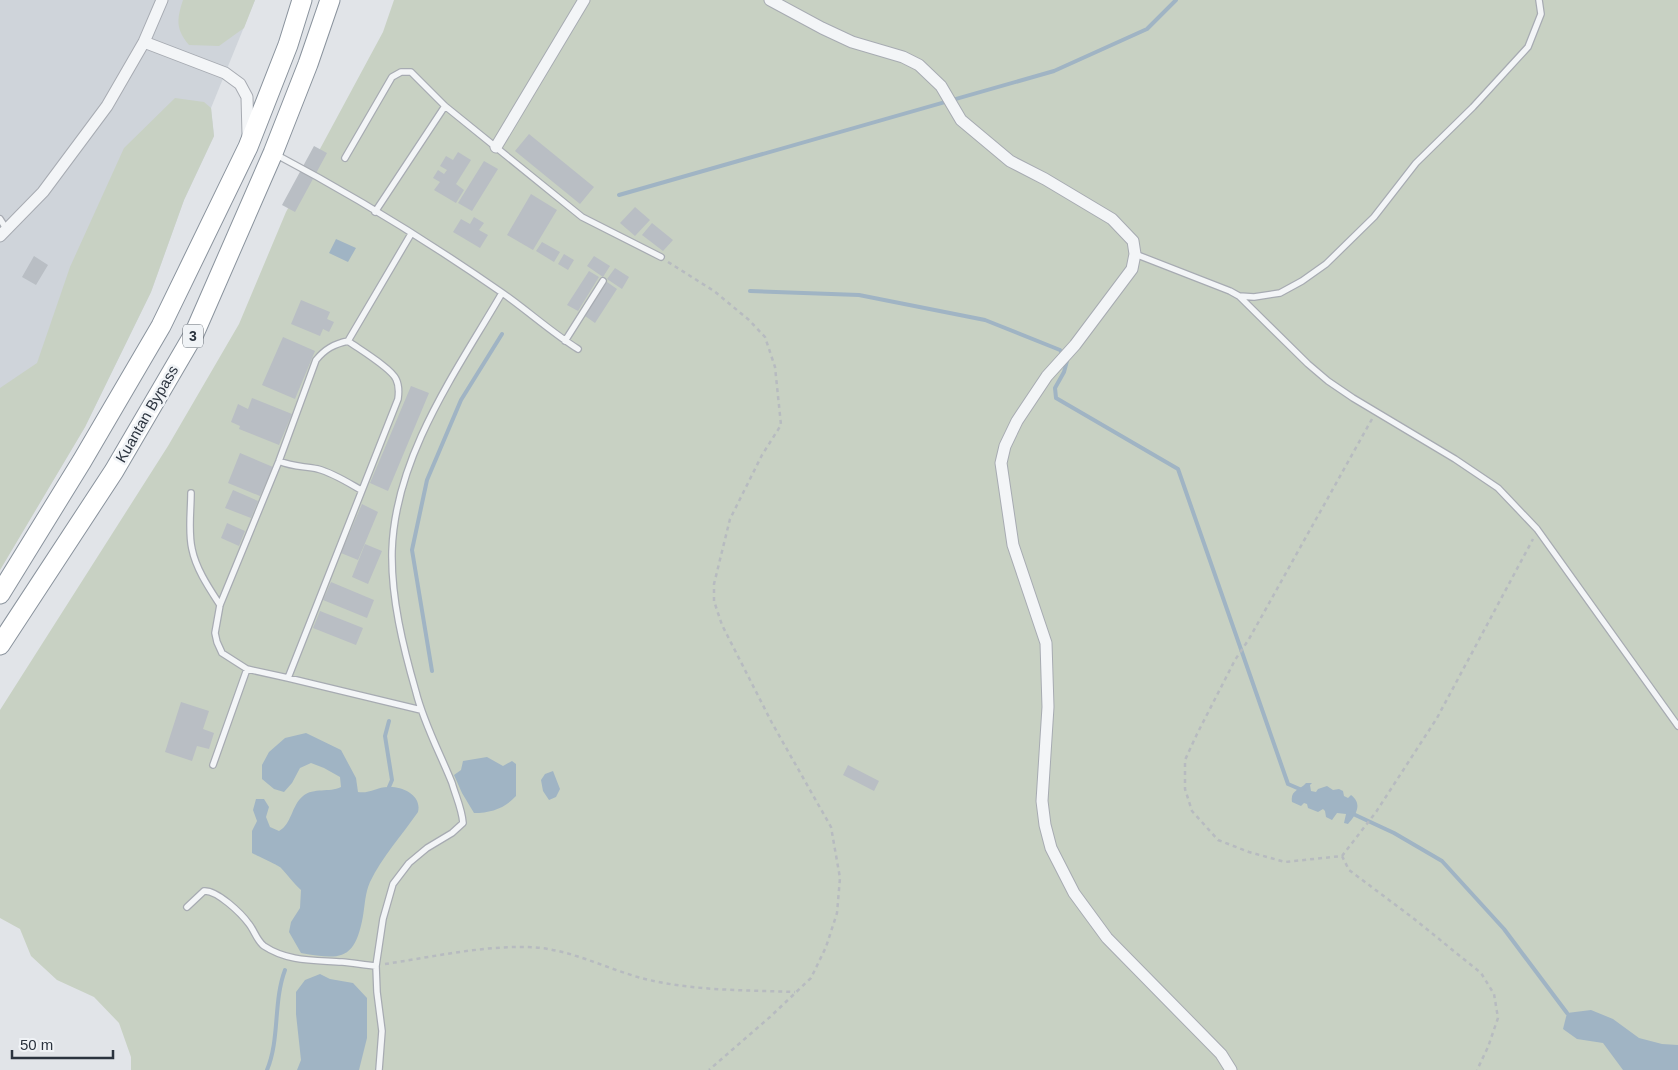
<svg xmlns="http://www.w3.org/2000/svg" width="1678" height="1070" viewBox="0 0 1678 1070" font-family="Helvetica,sans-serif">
	<rect width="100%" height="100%" fill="#e1e4e8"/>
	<!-- built -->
	<path fill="#cfd4da" d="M 0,0 L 255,0 L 211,108 L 214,136 L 184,200 L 151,292 L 85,427 L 0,570 Z"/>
	<!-- green -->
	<path fill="#c8d1c3" d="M 183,0 L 255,0 L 244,28 L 219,46 L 189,45 C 175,29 177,18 183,0 Z
		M 394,0 L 1678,0 L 1678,1070 L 131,1070 L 131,1057 L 119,1023 L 94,997 L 57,980 L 31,956 L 20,929 L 0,918 L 0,710 L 168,446 L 239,324 L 286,212 L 383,32 Z
		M 175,98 L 204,102 L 211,108 L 214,136 L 184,200 L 151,292 L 85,427 L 0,570 L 0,388 L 37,363 L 70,267 L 124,148 Z"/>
	<!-- water -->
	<path fill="#a0b4c4" d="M 336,239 L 356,248 L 348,262 L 329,253 Z
		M 306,733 L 341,750 L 356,778 L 358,792 C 370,794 378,786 390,787 C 404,787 422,796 418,812 C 402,835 382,857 370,882 C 365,893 365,905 363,916 C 355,961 340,960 301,953 L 289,932 L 291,922 L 300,908 L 301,890 C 293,883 288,875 281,868 C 278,865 259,857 252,853 L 252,831 L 257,821 L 253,810 L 256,799 L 264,799 L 269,807 L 266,817 L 270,827 L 279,831 C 292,824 291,806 303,796 C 314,787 329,793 341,787 L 340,777 L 324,768 L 311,763 L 300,768 L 292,783 L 284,792 L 274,789 L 262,779 L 262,765 L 269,752 L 285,738 Z
		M 487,757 L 503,766 L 512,761 L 516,764 L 516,796 C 505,808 491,813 474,813 L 462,793 L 454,775 L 461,770 L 463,761 Z
		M 553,771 L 560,789 L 556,797 L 549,800 L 543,791 L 541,780 L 545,774 Z
		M 1306,783 L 1312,783 L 1310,785 L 1311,791 L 1316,792 L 1318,789 L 1327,786 L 1333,790 L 1339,789 L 1343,791 L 1344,796 L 1348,798 L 1351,795 C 1363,804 1356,815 1348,824 L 1344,823 L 1346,814 L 1337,813 L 1332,820 L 1326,817 L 1325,811 L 1323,809 L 1318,812 L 1308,808 L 1307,804 L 1304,803 L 1301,806 L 1292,802 C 1290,790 1300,790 1306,783 Z
		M 320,974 L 330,979 L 353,983 L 367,998 L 367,1038 L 359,1070 L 297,1070 L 301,1060 L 296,1014 L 296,992 L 305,980 Z
		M 1591,1010 L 1613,1019 L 1639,1038 L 1662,1044 L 1678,1045 L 1678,1070 L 1623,1070 L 1603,1043 L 1577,1039 L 1563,1029 L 1567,1013 Z"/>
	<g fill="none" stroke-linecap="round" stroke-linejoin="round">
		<!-- stream -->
		<path stroke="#a0b4c4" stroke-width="4" d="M 619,195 L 1054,71 L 1147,29 L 1176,0
			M 750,291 L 859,295 L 985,320 L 1060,350 L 1067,361 L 1064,372 L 1055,388 L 1056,398 L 1178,469 L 1288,784 L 1302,790
			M 432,671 L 412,550 L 427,480 L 461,400 L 502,334
			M 389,721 L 385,736 L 392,780 L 389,787
			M 1351,813 L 1394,833 L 1442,861 L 1504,929 L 1567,1013
			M 267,1070 C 280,1039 273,1002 285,970"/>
	</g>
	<!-- building -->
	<path fill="#b9bec4" d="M 529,134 L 594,187 L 580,204 L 515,151 Z
		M 314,146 L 327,153 L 295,212 L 282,205 Z
		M 458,152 L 471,160 L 456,184 L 464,190 L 456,203 L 434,190 L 440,182 L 433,178 L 438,170 L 444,174 L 447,170 L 440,166 L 446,156 L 453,160 Z
		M 484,161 L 498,169 L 472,211 L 458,203 Z
		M 531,194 L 557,210 L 533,250 L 507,235 Z
		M 635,207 L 650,220 L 635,236 L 620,223 Z
		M 474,217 L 484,223 L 479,230 L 488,235 L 480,248 L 453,232 L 461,219 L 470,224 Z
		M 652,223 L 673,240 L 663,251 L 642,235 Z
		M 542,242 L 560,252 L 554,262 L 536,251 Z
		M 564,254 L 574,260 L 568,270 L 558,264 Z
		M 34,256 L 48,265 L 36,285 L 22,277 Z
		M 594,256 L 610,266 L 603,277 L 587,266 Z
		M 615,268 L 629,277 L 622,289 L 607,279 Z
		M 589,271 L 599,277 L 578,311 L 567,305 Z
		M 607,282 L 617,289 L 595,323 L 585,316 Z
		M 301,300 L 330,312 L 327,319 L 334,322 L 329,332 L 323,329 L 320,336 L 291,324 Z
		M 283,337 L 315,351 L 295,399 L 262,385 Z
		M 411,386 L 429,393 L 388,491 L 370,483 Z
		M 252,398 L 292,414 L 279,445 L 239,429 L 240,426 L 231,422 L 238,404 L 248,409 Z
		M 240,453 L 273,467 L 260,496 L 228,483 Z
		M 233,490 L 258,501 L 251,518 L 225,508 Z
		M 362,504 L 378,512 L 358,560 L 341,553 Z
		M 227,523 L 245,531 L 239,546 L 221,538 Z
		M 365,544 L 382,551 L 368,584 L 352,577 Z
		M 331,582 L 374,600 L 367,618 L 323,600 Z
		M 320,611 L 363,628 L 356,645 L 313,628 Z
		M 181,702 L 209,711 L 203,729 L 214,733 L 209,749 L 197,746 L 192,761 L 165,752 Z
		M 848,765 L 879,781 L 874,791 L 843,775 Z"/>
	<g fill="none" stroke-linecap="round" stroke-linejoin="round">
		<!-- service casing -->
		<g stroke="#a7abb2" stroke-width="8">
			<path id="service" d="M 275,154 C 353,195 429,242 501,292 C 527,310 551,332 578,349
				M 345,158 L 392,77 L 401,72 L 411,72 L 445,106 L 582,217 L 661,257
				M 375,212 L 445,106
				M 0,219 L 7,230
				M 411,234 L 348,341 C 334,344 325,349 316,360 L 279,461 L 220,605 L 215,633 L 217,642 L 222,653 L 247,669 L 288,678 L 421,710
				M 1135,254 L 1230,291 L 1239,296 L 1254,297 L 1280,293 L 1302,281 L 1326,264 L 1374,217 L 1416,163 L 1473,107 L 1528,47 L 1541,14 L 1539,0
				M 1239,296 L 1308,364 L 1328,381 L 1353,398 L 1455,459 L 1498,488 L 1537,529 L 1678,726
				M 565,341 L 603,281
				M 279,461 C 293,467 303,466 318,469 C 333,473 347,482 361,490
				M 191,493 C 191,511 188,532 192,549 C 196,569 209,588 220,605
				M 288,678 L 398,399 C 399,392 399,385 396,379 C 391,368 359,349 348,341
				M 213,765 L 247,669
				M 187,907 L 204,891 C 217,890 241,913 249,924 C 254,930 257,941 264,946 C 288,962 315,960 342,962 C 353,963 365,965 376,966
				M 379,1070 L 382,1031 L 377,992 L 376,966 L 383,919 L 393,884 L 409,863 L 427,848 L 452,833 L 463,823 C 462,809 456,797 452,783 C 440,753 424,724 416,692 C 403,647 391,598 392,551 C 395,456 456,372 502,293"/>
		</g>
		<!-- minor casing -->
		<g stroke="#a7abb2" stroke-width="13">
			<path id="minor" d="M 770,0 L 822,28 L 852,42 L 903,57 L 919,65 L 941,86 L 961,120 L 1010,161 L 1045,179 L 1112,219 L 1133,241 L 1135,254 L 1132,269 L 1075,345 L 1047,376 L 1017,421 L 1005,446 L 1001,463 L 1013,545 L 1046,643 L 1048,707 L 1042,801 L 1045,825 L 1051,848 L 1074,893 L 1107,938 L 1221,1054 L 1231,1070
				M 144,42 L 225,73 L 240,84 L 247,97 L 248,135
				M 496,147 L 584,0
				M 0,236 L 43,192 L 107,106 L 144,42 L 162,0"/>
		</g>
		<!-- trunk casing -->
		<g stroke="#8a939d" stroke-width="21">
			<path id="trunk" d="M 0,594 L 82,461 L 161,326 L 248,147 L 288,45 L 302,0
				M 0,645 L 114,471 L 194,334 L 273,153 L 308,64 L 330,0"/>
		</g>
		<!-- path -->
		<path stroke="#b7bbc0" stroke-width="2.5" stroke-dasharray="4 4" stroke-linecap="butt" d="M 668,262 L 714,291 L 749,320 L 765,337 L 775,367 L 781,425 L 762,455 L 730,519 L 714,584 L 714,601 L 722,625 L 772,723 L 831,827 L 840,878 L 837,913 L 826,947 L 811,978 L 770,1017 L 709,1070
			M 1372,419 L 1249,639 L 1235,660 L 1197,734 L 1185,760 L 1185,789 L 1192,811 L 1218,840 L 1249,852 L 1285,862 L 1342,856 L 1376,812 L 1437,718 L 1533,539
			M 1342,856 L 1349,870 L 1413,918 L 1481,973 L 1494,994 L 1498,1018 L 1488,1047 L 1477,1070
			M 385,964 C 432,957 480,946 528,947 C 569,948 606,969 645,979 C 694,991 745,990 795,992"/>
		<!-- service -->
		<use href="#service" stroke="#f3f5f7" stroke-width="5.5"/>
		<!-- minor -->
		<use href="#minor" stroke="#f3f5f7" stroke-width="11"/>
		<!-- trunk -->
		<use href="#trunk" stroke="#fff" stroke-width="19"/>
	</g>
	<g text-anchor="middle" stroke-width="5" stroke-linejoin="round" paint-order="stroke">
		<!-- shield labels -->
		<rect fill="#f0f3f6" stroke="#666d75" stroke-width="1" x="183" y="324.5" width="20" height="23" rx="4"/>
		<g font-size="14" font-weight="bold" fill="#2b333e">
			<text x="193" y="341">3</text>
		</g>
		<!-- street labels -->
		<g font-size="15" fill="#2b333e" stroke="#f0f3f6">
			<text transform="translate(147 414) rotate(-60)" y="5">Kuantan Bypass</text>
		</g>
	</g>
	<!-- scale -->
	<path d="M12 1050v8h101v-8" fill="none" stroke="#2b333e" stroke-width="2.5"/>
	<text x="20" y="1050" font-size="15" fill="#2b333e" stroke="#f0f3f6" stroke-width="4" paint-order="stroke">50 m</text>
</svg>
